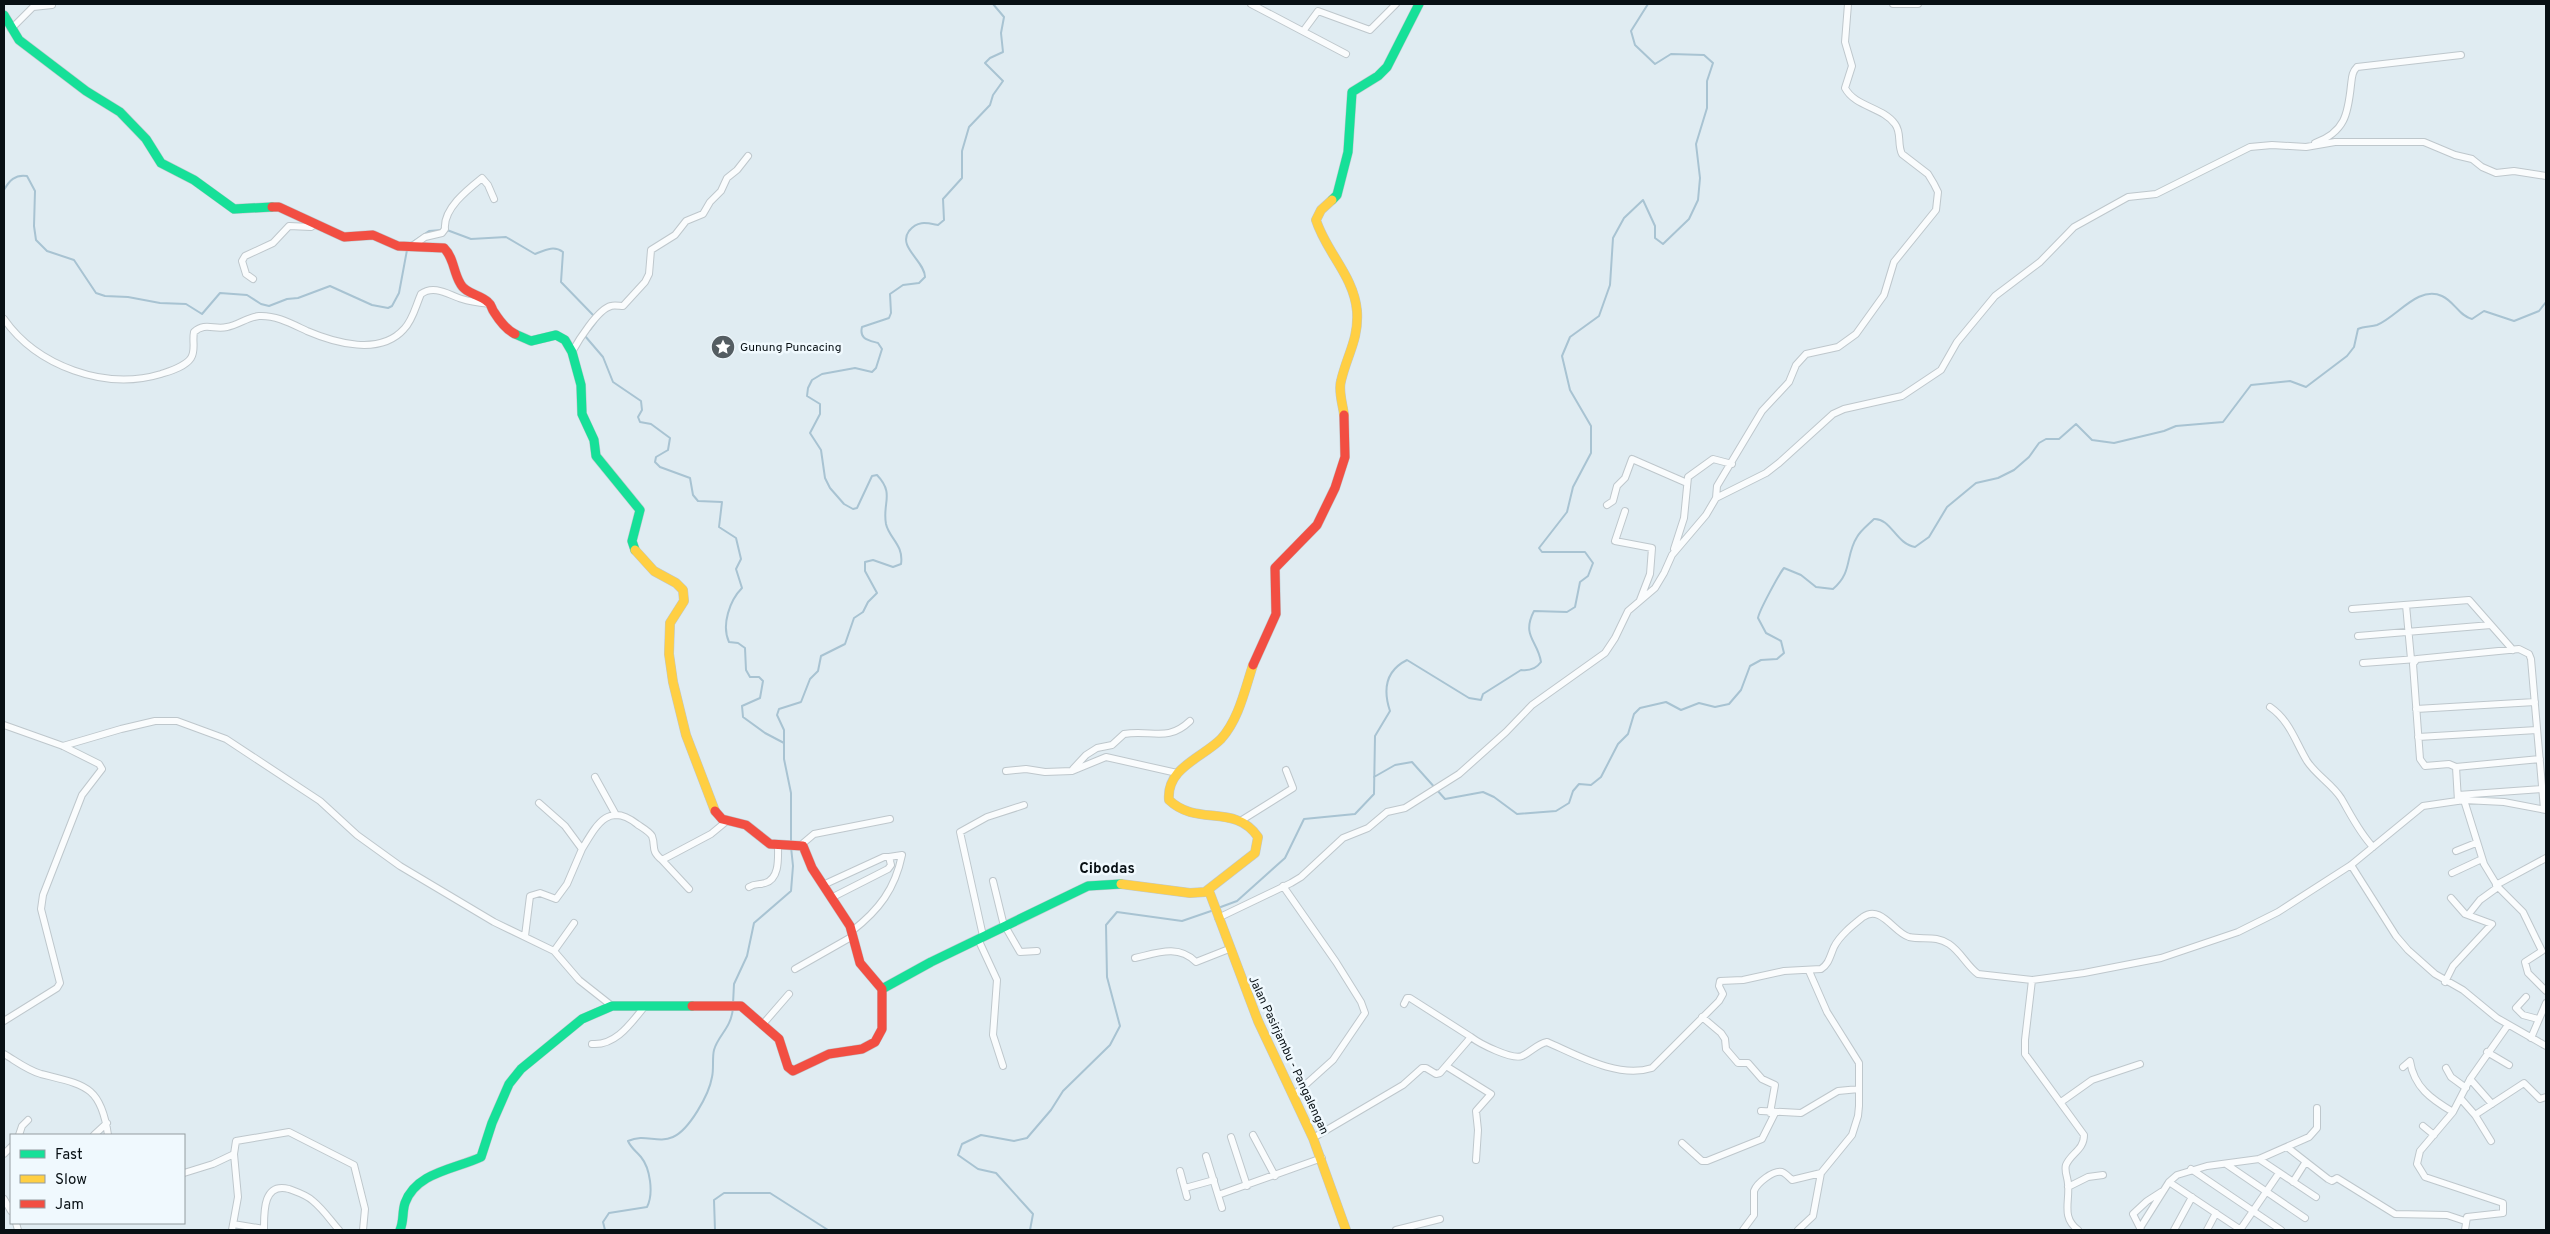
<svg xmlns="http://www.w3.org/2000/svg" width="2550" height="1234" viewBox="0 0 2550 1234" font-family="Overpass,sans-serif">
	<rect width="100%" height="100%" fill="#e0ecf2"/>
	<g fill="none" stroke-linecap="round" stroke-linejoin="round">
		<!-- stream -->
		<path stroke="#a8c3d2" stroke-width="2" d="M 4,190 C 9,181 15,174 27,176 L 35,191 L 34,226 L 36,240 L 47,251 L 74,260 L 96,293 L 105,296 L 128,297 L 160,303 L 186,304 L 202,314 L 220,293 L 247,295 L 261,304 L 269,306 L 287,299 L 298,298 L 330,286 L 372,305 L 388,308 L 392,306 L 399,293 L 407,250
			M 447,230 L 471,239 L 506,237 L 535,254 C 545,250 554,245 563,252 L 561,282 L 594,316
			M 411,243 L 429,231 L 442,230
			M 590,330 L 596,322
			M 585,336 L 603,357 L 613,382 L 641,401 L 642,410 L 638,417 L 640,422 L 651,424 L 670,438 L 668,450 L 656,457 L 655,462 L 660,467 L 690,478 L 693,495 L 698,501 L 722,502 L 719,527 L 736,538 L 741,559 L 736,569 L 742,588 C 730,600 721,625 729,642 L 738,643 L 745,648 L 746,670 L 750,677 L 759,677 L 763,681 L 760,698 L 742,706 L 743,717 L 765,733 L 784,743 L 784,759 L 791,793 L 791,843
			M 784,743 L 784,730 L 777,715 L 779,709 L 801,702 L 810,679 L 818,671 L 821,656 L 845,644 L 854,618 L 863,612 L 868,602 L 877,593 L 865,571 L 865,562 L 873,560 L 893,567 L 901,564 C 904,545 889,538 886,524 C 882,503 895,494 877,475 L 872,476 L 857,508 L 853,509 L 844,504 L 830,488 L 825,478 L 821,450 L 810,433 L 820,414 L 820,404 L 807,396 L 808,388 L 812,380 L 822,374 L 855,368 L 872,372 L 876,368 L 882,349 L 878,343 C 868,340 859,339 862,327 L 889,318 L 891,313 L 890,294 L 903,285 L 919,283 L 925,277 C 925,261 897,247 909,231 C 918,220 927,223 938,225 L 944,220 L 943,199 L 962,178 L 962,151 L 969,127 L 990,105 L 993,95 L 1003,81 L 985,63 L 990,58 L 1003,52 L 1001,33 L 1004,17 L 993,4
			M 1374,777 L 1395,765 L 1412,762 L 1445,799 L 1483,792 L 1494,797 L 1517,814 L 1556,811 L 1569,803 L 1573,791 L 1579,784 L 1591,785 L 1601,777 L 1618,744 L 1628,734 L 1634,714 L 1640,708 L 1666,702 L 1681,710 L 1699,703 L 1715,707 L 1729,704 L 1741,690 L 1750,666 L 1761,660 L 1777,659 L 1784,653 L 1781,641 L 1766,633 L 1758,618 C 1759,611 1779,574 1784,568 L 1801,575 L 1816,587 L 1833,589 C 1853,572 1845,556 1857,537 C 1861,530 1868,525 1874,519 C 1891,518 1896,544 1915,547 L 1929,537 L 1947,507 L 1976,483 L 1998,478 L 2014,470 L 2029,457 L 2039,443 L 2046,439 L 2059,439 L 2076,424 L 2092,440 L 2114,443 L 2164,431 L 2176,426 L 2223,422 L 2251,385 L 2290,381 L 2306,387 L 2347,356 L 2354,347 L 2358,329 C 2364,326 2371,327 2377,325 C 2397,317 2418,285 2442,296 C 2455,302 2458,315 2472,319 L 2484,311 L 2514,321 L 2539,311 L 2546,302
			M 1218,908 L 1237,901 L 1285,858 L 1304,819 L 1355,814 L 1374,794 L 1375,736 L 1390,711 C 1383,690 1385,671 1407,660 L 1469,698 L 1481,700 L 1483,694 L 1521,670 C 1529,671 1536,669 1541,662 C 1538,641 1521,636 1534,611 L 1567,612 L 1575,607 L 1580,582 L 1588,576 L 1593,563 L 1585,552 L 1542,552 L 1539,548 L 1567,512 L 1573,487 L 1591,453 L 1591,426 L 1570,390 L 1562,356 L 1570,337 L 1599,316 L 1610,285 L 1613,238 L 1624,218 L 1643,200 L 1655,226 L 1655,238 L 1663,244 L 1689,219 L 1698,200 L 1700,178 L 1696,144 L 1707,108 L 1707,81 L 1713,63 L 1704,55 L 1671,54 L 1655,64 L 1635,45 L 1631,31 L 1648,4
			M 733,1004 L 734,984 L 747,956 L 754,923 L 791,891 L 793,866 L 791,847
			M 605,1230 L 603,1222 L 609,1213 L 647,1207 C 654,1193 650,1168 641,1157 C 636,1151 631,1148 628,1141 C 645,1133 657,1144 673,1137 C 689,1130 709,1095 712,1077 C 714,1069 712,1058 714,1050 C 718,1035 731,1029 733,1008
			M 715,1230 L 714,1200 L 724,1193 L 770,1193 L 828,1230
			M 966,1230 L 1013,1230
			M 1030,1230 L 1033,1214 L 996,1173 L 978,1169 L 958,1155 L 962,1144 L 981,1135 L 1014,1141 L 1027,1138 L 1051,1110 L 1063,1091 L 1110,1045 L 1120,1026 L 1107,977 L 1106,925 L 1117,912 L 1182,921 L 1214,910"/>
		<!-- street casing -->
		<g stroke="#bec7cc" stroke-width="8">
			<path id="street" d="M 1251,4 L 1346,54
				M 1893,4 L 1918,4
				M 11,29 L 33,7 L 52,5
				M 1304,30 L 1318,11 L 1370,30 L 1396,4
				M 2315,143 C 2345,132 2348,114 2351,85 C 2352,77 2352,72 2357,67 L 2461,55
				M 411,247 L 425,237 L 442,233 L 445,229 C 443,209 467,190 482,178 L 488,185 L 494,199
				M 253,279 L 246,274 L 242,261 L 245,256 L 273,243 L 289,226 L 311,227 L 315,224
				M 4,319 C 37,366 105,391 161,374 C 170,371 185,367 191,358 C 196,350 192,341 194,332 C 205,322 214,330 227,327 C 238,325 248,317 259,316 C 276,315 292,324 307,331 C 335,343 380,356 404,329 C 413,320 416,305 421,294 C 434,284 449,295 462,299 C 471,302 481,303 490,304
				M 572,352 C 578,341 598,309 611,306 C 614,305 620,306 623,306 L 645,282 L 649,274 L 651,250 L 675,235 L 686,221 L 703,214 L 710,202 L 721,191 L 727,178 L 737,170 L 748,156
				M 1716,498 L 1717,486 L 1762,411 L 1789,382 L 1796,365 L 1806,354 L 1838,347 L 1856,334 L 1884,295 L 1894,262 L 1936,210 L 1938,192 L 1934,184 L 1928,174 L 1902,154 C 1897,144 1902,133 1895,124 C 1883,107 1855,107 1845,88 L 1852,66 L 1845,42 L 1848,4
				M 1607,505 L 1613,501 L 1617,486 L 1625,478 L 1632,459 L 1687,483
				M 1625,511 L 1615,541 L 1652,548 L 1650,574 L 1640,600
				M 1674,549 L 1684,518 L 1688,477 L 1713,459 L 1732,464
				M 2406,605 L 2411,659
				M 2352,609 L 2469,600 L 2513,650
				M 2358,636 L 2491,625
				M 2363,663 L 2417,659
				M 2270,707 C 2290,721 2295,741 2307,761 C 2316,775 2332,784 2341,798 C 2351,815 2359,832 2373,847
				M 2416,709 L 2535,702
				M 4,725 L 63,746 L 99,764 L 102,769 L 82,795 L 43,895 L 41,909 L 60,983 L 57,988 L 4,1021
				M 2418,737 L 2537,730
				M 63,746 L 121,729 L 155,721 L 177,721 L 226,739 L 320,801 L 357,835 L 400,866 L 494,922 L 554,951 L 579,980 L 612,1006
				M 2456,767 L 2540,759
				M 1073,769 L 1086,755 L 1097,748 L 1112,745 L 1124,734 C 1151,729 1167,743 1190,721
				M 1006,771 L 1026,769 L 1045,772 L 1072,771 L 1106,757 L 1177,773
				M 595,777 L 616,815
				M 2458,795 L 2542,789
				M 2464,800 L 2484,864 L 2498,887 L 2523,912 L 2542,951 L 2525,962 L 2528,973 L 2546,991
				M 2458,801 L 2456,767 L 2449,764 L 2425,766 L 2420,759 L 2413,664 L 2417,659 L 2519,649 L 2529,654 L 2531,659 L 2544,809
				M 1242,820 L 1293,788 L 1286,770
				M 801,845 L 814,834 L 890,819
				M 582,849 C 596,826 608,801 637,824 C 641,827 649,831 652,836 C 656,847 650,850 662,860 L 711,834 L 728,820
				M 2456,851 L 2476,843
				M 662,860 L 689,889
				M 2351,865 L 2396,936 L 2408,950 L 2435,974 L 2463,990 L 2497,1018 L 2546,1046
				M 2452,873 L 2482,859
				M 993,881 L 1004,926
				M 823,885 L 884,857 L 889,857 L 891,865 L 888,869 L 831,898
				M 2496,885 L 2546,858
				M 1283,886 L 1336,962 L 1361,1002 L 1365,1013 L 1333,1060 L 1293,1096
				M 749,887 C 755,883 759,885 765,883 C 780,879 778,857 778,846
				M 2468,915 L 2480,900 L 2498,887
				M 1218,918 L 1291,883 L 1301,877 L 1343,838 L 1368,828 L 1387,812 L 1405,808 L 1459,774 L 1506,732 L 1532,705 L 1605,653 L 1615,638 L 1628,611 L 1655,588 L 1664,573 L 1672,555 L 1706,515 L 1716,498 L 1766,473 L 1779,463 L 1833,414 L 1844,409 L 1902,396 L 1941,370 L 1957,342 L 1995,296 L 2040,262 L 2074,227 L 2128,197 L 2156,194 L 2250,147 L 2272,145 L 2306,147 L 2335,142 L 2424,142 L 2455,155 L 2472,159 L 2482,167 L 2496,173 L 2514,171 L 2546,176
				M 1005,926 L 1020,952 L 1037,951
				M 852,931 C 879,910 895,889 902,855 L 889,857
				M 525,936 L 530,896 L 540,893 L 556,899 L 567,884 L 582,849 L 565,826 L 539,803
				M 983,936 L 960,832 L 987,817 L 1024,805
				M 978,939 L 997,980 L 993,1035 L 1003,1066
				M 554,951 L 574,923
				M 1135,958 C 1157,953 1178,944 1196,962 L 1229,949
				M 795,969 L 853,936
				M 2032,980 L 2025,1040 L 2025,1054 L 2084,1135 C 2084,1150 2071,1153 2066,1165 C 2064,1171 2068,1178 2068,1184 C 2070,1202 2061,1217 2078,1230
				M 2445,982 L 2453,966 L 2492,924 L 2465,914 L 2451,898
				M 2526,997 L 2516,1008 L 2523,1015 L 2538,1019
				M 1404,1004 L 1407,998 L 1410,998 L 1471,1037
				M 1702,1017 L 1721,1033 L 1725,1039 L 1726,1049 L 1738,1063 L 1748,1063 L 1762,1079 L 1775,1085 L 1770,1113
				M 763,1024 L 789,994
				M 2531,1038 L 2546,1003
				M 592,1044 C 616,1046 631,1023 645,1006
				M 2487,1052 L 2509,1065
				M 4,1054 C 16,1061 27,1070 41,1074 C 84,1085 101,1085 108,1135
				M 1446,1066 L 1491,1094 L 1476,1111 L 1478,1130 L 1476,1160
				M 2403,1067 L 2410,1061 C 2414,1087 2431,1099 2453,1112
				M 2446,1068 L 2451,1077 L 2466,1088
				M 2470,1079 L 2492,1104
				M 2461,1099 L 2475,1115 L 2491,1141
				M 2061,1102 L 2092,1080 L 2140,1064
				M 1761,1111 L 1801,1113 L 1838,1091 L 1859,1089
				M 2475,1115 L 2524,1083 L 2540,1099 L 2546,1097
				M 2423,1126 L 2434,1135
				M 19,1135 L 22,1126 L 28,1120
				M 94,1135 L 107,1123
				M 1253,1135 L 1275,1176
				M 1231,1137 L 1247,1186
				M 1313,1138 L 1403,1085 L 1422,1068 L 1426,1068 L 1436,1074 L 1440,1073 L 1471,1037 C 1480,1044 1512,1060 1522,1056 C 1531,1052 1537,1044 1547,1042 C 1577,1055 1618,1079 1652,1068 L 1719,1001 L 1723,994 L 1719,986 L 1720,981 L 1743,980 L 1784,971 L 1821,969 C 1829,964 1830,956 1834,947 C 1840,935 1853,925 1863,917 C 1881,904 1894,933 1909,937 C 1923,940 1936,935 1949,944 C 1961,952 1967,966 1978,974 L 2032,980 L 2084,973 L 2161,958 L 2238,932 L 2278,912 L 2351,865 L 2423,806 L 2464,800 L 2504,802 L 2546,810
				M 1682,1143 L 1702,1161 L 1707,1161 L 1762,1139 L 1775,1113
				M 2287,1147 L 2328,1179 L 2332,1181 L 2337,1178 L 2395,1214 L 2447,1215 L 2465,1221
				M 4,1154 L 11,1147
				M 1206,1156 L 1222,1208
				M 2259,1159 L 2316,1197
				M 2226,1164 L 2305,1218
				M 2191,1169 L 2281,1230
				M 1180,1171 L 1187,1197
				M 184,1173 L 213,1164 L 234,1154 L 236,1141 L 289,1132 L 354,1165 L 365,1209 L 363,1230
				M 2169,1182 L 2241,1230
				M 2293,1182 L 2305,1163
				M 2068,1187 L 2088,1177 L 2103,1175
				M 1185,1188 L 1214,1180
				M 1218,1195 L 1322,1158
				M 4,1199 L 11,1211
				M 16,1223 L 18,1230
				M 233,1224 L 264,1229 C 264,1212 263,1182 289,1189 C 297,1192 307,1195 313,1201 C 323,1209 331,1221 339,1230
				M 2140,1228 L 2133,1214 L 2147,1201 L 2161,1192
				M 232,1230 L 238,1197 L 234,1154
				M 1396,1230 L 1440,1219
				M 1743,1230 L 1754,1215 L 1754,1191 C 1757,1183 1773,1170 1782,1172 C 1785,1173 1789,1177 1792,1180 L 1821,1173
				M 1798,1230 L 1813,1216 L 1821,1173 L 1852,1135 L 1858,1116 L 1859,1106 L 1859,1063 L 1827,1012 L 1809,971
				M 2141,1230 L 2140,1228 L 2169,1182 L 2177,1175 L 2207,1166 L 2259,1159 L 2309,1137 L 2317,1128 L 2317,1108
				M 2174,1230 L 2192,1197
				M 2207,1230 L 2216,1213
				M 2240,1230 L 2279,1173
				M 2465,1230 L 2467,1217 L 2503,1213 L 2503,1203 L 2425,1177 L 2417,1164 L 2420,1151 L 2453,1112 L 2470,1079 L 2508,1025"/>
		</g>
		<!-- fast casing -->
		<g stroke="#bec7cc" stroke-width="10">
			<path id="fast" d="M 4,15 L 19,40 L 86,91 L 120,112 L 146,139 L 161,163 L 194,180 L 234,209 L 272,207
				M 1332,200 L 1337,195 L 1348,152 L 1352,92 L 1378,76 L 1387,67 L 1419,4
				M 515,334 L 531,341 L 556,335 L 565,340 L 572,352 L 581,385 L 582,414 L 594,440 L 596,456 L 640,510 L 632,541 L 635,550
				M 882,989 L 931,962 L 1088,886 L 1121,884
				M 400,1230 C 404,1221 402,1212 405,1203 C 416,1172 456,1169 481,1157 L 492,1123 L 509,1084 L 521,1069 L 582,1019 L 612,1006 L 692,1006"/>
		</g>
		<!-- slow casing -->
		<g stroke="#bec7cc" stroke-width="10">
			<path id="slow" d="M 1332,200 L 1321,210 L 1316,220 C 1326,252 1354,276 1357,311 C 1359,339 1347,355 1341,381 C 1338,391 1343,405 1344,415
				M 635,550 L 654,571 L 676,583 L 683,590 L 684,601 L 670,623 L 669,654 L 673,682 L 686,735 L 715,811
				M 1121,884 L 1190,893 L 1205,892 L 1255,853 L 1258,837 C 1235,803 1197,827 1169,800 C 1166,768 1202,758 1221,739 C 1239,719 1245,689 1253,665
				M 1209,891 L 1258,1021 L 1313,1138 L 1346,1230"/>
		</g>
		<!-- jam casing -->
		<g stroke="#bec7cc" stroke-width="10">
			<path id="jam" d="M 272,207 L 279,207 L 344,237 L 373,235 L 398,246 L 444,248 C 454,258 453,271 460,283 C 465,294 480,294 488,302 C 492,305 491,308 494,312 C 499,320 507,330 515,334
				M 1253,665 L 1276,614 L 1275,568 L 1317,525 L 1335,488 L 1345,457 L 1344,415
				M 715,811 L 722,819 L 746,825 L 770,844 L 803,846 L 812,868 L 850,926 L 860,963 L 882,989
				M 692,1006 L 741,1006 L 779,1039 L 788,1067 L 793,1071 L 829,1054 L 862,1049 L 875,1042 L 882,1029 L 882,989"/>
		</g>
		<!-- street -->
		<use href="#street" stroke="#fafcfd" stroke-width="6"/>
		<!-- fast -->
		<use href="#fast" stroke="#16e098" stroke-width="9"/>
		<!-- slow -->
		<use href="#slow" stroke="#ffcf43" stroke-width="9"/>
		<!-- jam -->
		<use href="#jam" stroke="#f24e42" stroke-width="9"/>
	</g>
	<!-- icons -->
	<defs>
		<g id="sight-disc" transform="scale(1.25)"><circle r="9.5" fill="#545d62" stroke="#f0f9fe"/><path d="M0-6L1.8-2.2L6-1.7L2.9 1.2L3.7 5.4L0 3.3L-3.7 5.4L-2.9 1.2L-6-1.7L-1.8-2.2Z" fill="#fff"/></g>
	</defs>
	<g fill-rule="evenodd">
		<use href="#sight-disc" x="723" y="347"/>
	</g>
	<g text-anchor="middle" stroke-width="5" stroke-linejoin="round" paint-order="stroke">
		<!-- poi labels -->
		<g font-size="12" fill="#081014" stroke="#f0f9fe" text-anchor="start">
			<text x="740" y="351">Gunung Puncacing</text>
		</g>
		<!-- street labels -->
		<g font-size="12" fill="#081014" stroke="#f0f9fe">
			<text transform="translate(1289 1055) rotate(65)" y="4">Jalan Pasirjambu - Pangalengan</text>
		</g>
		<!-- quarter labels -->
		<g font-size="15" font-weight="bold" fill="#081014" stroke="#f0f9fe">
			<text x="1107" y="873">Cibodas</text>
		</g>
	</g>
	<!-- border -->
	<rect width="2550" height="1234" fill="none" stroke="#081014" stroke-width="10"/>
	<!-- legend -->
	<rect x="10" y="1134" width="175" height="90" fill="#f0f9fe" stroke="#939ca0"/>
	<rect x="20" y="1150" width="25" height="8" fill="#16e098" stroke="#939ca0"/>
	<text x="55" y="1159" font-size="15" fill="#081014">Fast</text>
	<rect x="20" y="1175" width="25" height="8" fill="#ffcf43" stroke="#939ca0"/>
	<text x="55" y="1184" font-size="15" fill="#081014">Slow</text>
	<rect x="20" y="1200" width="25" height="8" fill="#f24e42" stroke="#939ca0"/>
	<text x="55" y="1209" font-size="15" fill="#081014">Jam</text>
</svg>
